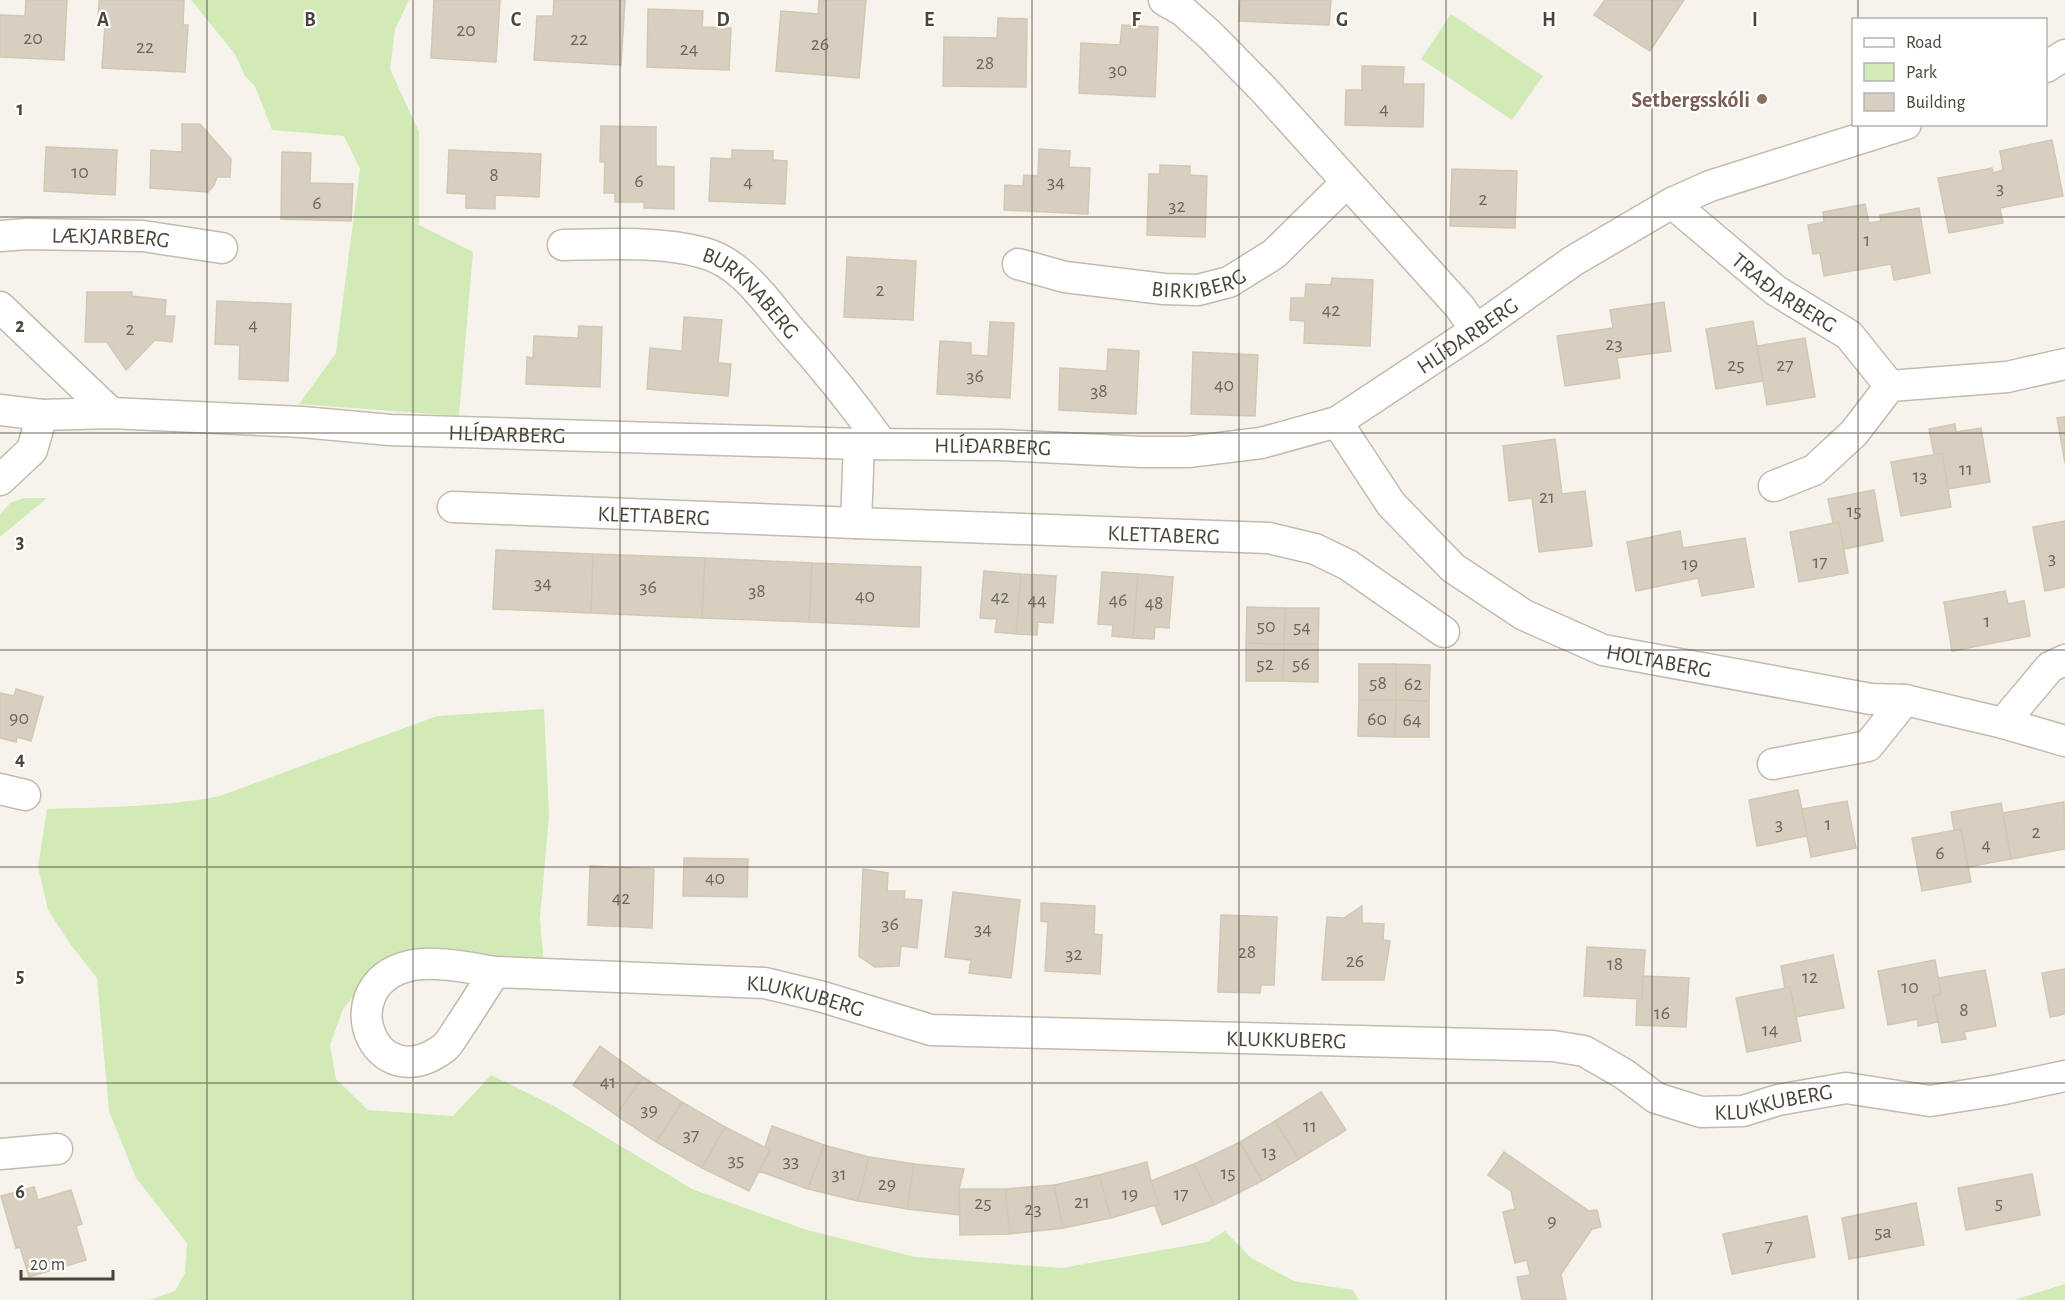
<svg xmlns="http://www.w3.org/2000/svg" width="2065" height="1300" viewBox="0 0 2065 1300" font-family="'Alegreya Sans',sans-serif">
	<rect width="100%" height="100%" fill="#f6f3ec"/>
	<!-- green -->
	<path fill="#d2eab5" d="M 191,0 L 409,0 L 395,29 L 390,69 L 419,132 L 419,225 L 473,252 L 459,416 L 299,404 L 336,353 L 360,169 L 344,136 L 272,130 L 255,86 L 245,76 L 235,54 Z
		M 1451,14 L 1543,76 L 1512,120 L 1421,59 Z
		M 24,498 L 47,498 L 0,537 L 0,515 L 10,503 Z
		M 544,709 L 549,815 L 540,919 L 544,966 L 456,954 L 385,959 L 343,1009 L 330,1045 L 336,1079 L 368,1110 L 453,1116 L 491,1075 L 554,1106 L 692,1189 L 807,1230 L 915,1257 L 1062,1268 L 1207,1242 L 1225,1231 L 1251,1258 L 1294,1281 L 1353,1290 L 1359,1300 L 149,1300 L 175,1291 L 185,1273 L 187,1243 L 136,1178 L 109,1111 L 97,978 L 71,945 L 48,910 L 38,867 L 47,809 C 105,807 163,807 220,796 L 437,716 Z
		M 2065,1284 L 2065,1300 L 2016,1300 L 2017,1299 Z"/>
	<!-- building -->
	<path fill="#d8cfc1" stroke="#d3c7b4" stroke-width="1.5" d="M 26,0 L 67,0 L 64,60 L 0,57 L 0,15 L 25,16 Z
		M 99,0 L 184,0 L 183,25 L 188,25 L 185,72 L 102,68 L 105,25 L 98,24 Z
		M 434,0 L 500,0 L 496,62 L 431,58 Z
		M 554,0 L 625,0 L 621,65 L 534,60 L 537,16 L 553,16 Z
		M 819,0 L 866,0 L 859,78 L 776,71 L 781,11 L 818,14 Z
		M 1240,0 L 1331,0 L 1329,25 L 1239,21 Z
		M 1605,0 L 1684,0 L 1650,51 L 1594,15 Z
		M 648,9 L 703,11 L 702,27 L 731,28 L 729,70 L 647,67 Z
		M 998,18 L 1027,19 L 1026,87 L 943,86 L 944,37 L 997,38 Z
		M 1122,25 L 1158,27 L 1155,97 L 1079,93 L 1081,43 L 1120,45 Z
		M 1362,66 L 1404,67 L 1403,84 L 1424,84 L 1423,127 L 1345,125 L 1346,90 L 1362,90 Z
		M 182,124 L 200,124 L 231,159 L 230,177 L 217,177 L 214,185 L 208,192 L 150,188 L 151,150 L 182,152 Z
		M 601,126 L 656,127 L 656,166 L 674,167 L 674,209 L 644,208 L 644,202 L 615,202 L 615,193 L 604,193 L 605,162 L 600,162 Z
		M 2052,140 L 2063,196 L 2000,208 L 2003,223 L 1949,233 L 1938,178 L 1992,168 L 1993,173 L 2003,170 L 2000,151 Z
		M 46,147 L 117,150 L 115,195 L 44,191 Z
		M 1039,149 L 1070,151 L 1069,167 L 1090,168 L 1088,214 L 1004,210 L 1005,185 L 1023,186 L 1024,175 L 1038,176 Z
		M 449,150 L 541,154 L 539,197 L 495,195 L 495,209 L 466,208 L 466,194 L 447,193 Z
		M 732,150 L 773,151 L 773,160 L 787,161 L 785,204 L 709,201 L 711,158 L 732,159 Z
		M 282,152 L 311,153 L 310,183 L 353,184 L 351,221 L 281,219 Z
		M 1160,165 L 1190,166 L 1190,175 L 1207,176 L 1205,237 L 1147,235 L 1149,174 L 1160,174 Z
		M 1452,169 L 1517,171 L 1515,228 L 1450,226 Z
		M 1865,204 L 1869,223 L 1881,221 L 1880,215 L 1919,208 L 1930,273 L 1894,280 L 1891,264 L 1824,276 L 1820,253 L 1813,254 L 1808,225 L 1824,222 L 1823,212 Z
		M 847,257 L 916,261 L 913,320 L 844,317 Z
		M 1332,278 L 1373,280 L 1370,346 L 1304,343 L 1305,321 L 1290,320 L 1291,298 L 1305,298 L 1306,284 L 1331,285 Z
		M 87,292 L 132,292 L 132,296 L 166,300 L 165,316 L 175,316 L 172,342 L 155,340 L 126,370 L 107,342 L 85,342 Z
		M 217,301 L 291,304 L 288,381 L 239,379 L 240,345 L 215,344 Z
		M 1664,302 L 1671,351 L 1617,358 L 1620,378 L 1565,386 L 1557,336 L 1613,328 L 1610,310 Z
		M 684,317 L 722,320 L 718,363 L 731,364 L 728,396 L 647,389 L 650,348 L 682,351 Z
		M 1753,321 L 1763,381 L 1716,389 L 1706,329 Z
		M 990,322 L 1014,323 L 1010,398 L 937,394 L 940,341 L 971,343 L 971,355 L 988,356 Z
		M 579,326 L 602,327 L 600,387 L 526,384 L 527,357 L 533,358 L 534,336 L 578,338 Z
		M 1805,338 L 1815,397 L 1767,405 L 1757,346 Z
		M 1108,349 L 1139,351 L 1136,414 L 1059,410 L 1060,368 L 1107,371 Z
		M 1193,352 L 1258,355 L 1255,416 L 1191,414 Z
		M 2065,417 L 2065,463 L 2057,418 Z
		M 1955,424 L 1956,432 L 1981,428 L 1990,482 L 1948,489 L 1942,453 L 1934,454 L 1929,429 Z
		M 1555,439 L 1562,494 L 1585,491 L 1592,546 L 1539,552 L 1532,498 L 1509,501 L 1503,446 Z
		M 1942,453 L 1951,507 L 1901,516 L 1891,462 Z
		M 1874,490 L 1883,541 L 1844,549 L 1839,522 L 1833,523 L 1828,499 Z
		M 2065,521 L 2065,587 L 2045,591 L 2033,527 Z
		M 1839,522 L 1848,573 L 1799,582 L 1790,532 Z
		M 1680,531 L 1683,548 L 1745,538 L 1754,587 L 1702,596 L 1698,578 L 1636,591 L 1627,542 Z
		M 496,550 L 593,554 L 591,613 L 493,609 Z
		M 593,554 L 705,558 L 702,618 L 591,613 Z
		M 705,558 L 812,563 L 809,622 L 702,618 Z
		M 812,563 L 921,567 L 919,627 L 809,622 Z
		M 984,571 L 1021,574 L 1016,634 L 995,632 L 997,619 L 980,618 Z
		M 1102,572 L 1138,574 L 1133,638 L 1112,636 L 1113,625 L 1098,624 Z
		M 1021,574 L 1056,576 L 1053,623 L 1038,622 L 1037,635 L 1016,634 Z
		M 1138,574 L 1173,577 L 1169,628 L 1155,627 L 1154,639 L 1133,638 Z
		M 2005,591 L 2008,604 L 2024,601 L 2030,636 L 1952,651 L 1944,602 Z
		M 1247,607 L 1285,608 L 1284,644 L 1246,643 Z
		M 1285,608 L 1319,608 L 1318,644 L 1284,644 Z
		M 1246,643 L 1284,644 L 1283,681 L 1246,681 Z
		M 1284,644 L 1318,644 L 1318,682 L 1283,681 Z
		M 1359,664 L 1396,664 L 1396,700 L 1359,700 Z
		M 1396,664 L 1430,665 L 1429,701 L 1396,700 Z
		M 16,689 L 43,697 L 31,741 L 17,737 L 16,742 L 0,738 L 0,693 L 14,696 Z
		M 1359,700 L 1396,700 L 1395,737 L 1358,736 Z
		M 1396,700 L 1429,701 L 1429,737 L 1395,737 Z
		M 1798,790 L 1807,836 L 1757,846 L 1749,800 Z
		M 1847,801 L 1856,848 L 1811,857 L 1802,809 Z
		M 2064,802 L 2065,849 L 2011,859 L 2003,813 Z
		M 2001,803 L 2011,859 L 1968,867 L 1961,829 L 1954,830 L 1951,812 Z
		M 1961,829 L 1971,882 L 1922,891 L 1912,838 Z
		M 684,858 L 748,859 L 747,897 L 683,896 Z
		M 590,866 L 654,869 L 652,928 L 588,925 Z
		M 863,869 L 888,873 L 887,891 L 905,891 L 904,899 L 922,900 L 917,948 L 901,946 L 899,966 L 875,967 L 859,956 Z
		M 953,892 L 1020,900 L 1011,978 L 969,973 L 971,960 L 945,957 Z
		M 1041,903 L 1095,906 L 1094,934 L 1102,935 L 1100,974 L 1045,971 L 1048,922 L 1041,921 Z
		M 1362,906 L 1362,923 L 1384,924 L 1383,940 L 1390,941 L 1384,980 L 1322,980 L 1327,917 L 1344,918 Z
		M 1221,915 L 1277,917 L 1274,985 L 1261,985 L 1260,993 L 1218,992 Z
		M 1587,947 L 1645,950 L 1642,999 L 1584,996 Z
		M 1833,955 L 1844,1008 L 1796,1017 L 1790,987 L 1785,988 L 1781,966 Z
		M 1935,960 L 1941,994 L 1933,996 L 1938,1022 L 1918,1026 L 1918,1019 L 1888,1025 L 1878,971 Z
		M 2065,969 L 2065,1014 L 2050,1017 L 2042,973 Z
		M 1985,970 L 1996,1026 L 1964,1032 L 1966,1039 L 1942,1043 L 1933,996 L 1941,994 L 1938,978 Z
		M 1643,976 L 1689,978 L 1686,1027 L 1636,1025 L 1637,999 L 1642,999 Z
		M 1790,987 L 1801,1041 L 1747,1052 L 1736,998 Z
		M 600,1046 L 643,1077 L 616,1115 L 573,1085 Z
		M 643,1077 L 682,1102 L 656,1142 L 616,1115 Z
		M 1321,1092 L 1346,1130 L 1299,1159 L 1275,1121 Z
		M 682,1102 L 725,1127 L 702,1168 L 656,1142 Z
		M 1275,1121 L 1299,1159 L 1262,1181 L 1240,1142 Z
		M 772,1126 L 824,1145 L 808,1189 L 759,1171 L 770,1150 L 765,1147 Z
		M 725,1127 L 770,1150 L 749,1191 L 702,1168 Z
		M 1240,1142 L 1262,1181 L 1214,1205 L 1194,1164 Z
		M 824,1145 L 869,1157 L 858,1201 L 808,1189 Z
		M 1504,1152 L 1589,1211 L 1597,1210 L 1601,1227 L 1592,1229 L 1561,1274 L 1566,1300 L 1522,1300 L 1517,1277 L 1530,1275 L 1527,1260 L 1515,1263 L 1503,1212 L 1515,1209 L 1511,1191 L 1488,1175 Z
		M 869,1157 L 914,1164 L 907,1209 L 858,1201 Z
		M 1147,1162 L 1151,1181 L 1159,1204 L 1111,1218 L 1099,1175 Z
		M 914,1164 L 964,1169 L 959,1189 L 960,1215 L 907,1209 Z
		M 1194,1164 L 1214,1205 L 1162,1225 L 1155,1206 L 1159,1204 L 1151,1181 Z
		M 2032,1174 L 2040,1215 L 1966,1230 L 1958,1188 Z
		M 1099,1175 L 1111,1218 L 1063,1228 L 1054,1185 Z
		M 1054,1185 L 1063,1228 L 1010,1234 L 1005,1189 Z
		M 34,1187 L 38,1200 L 71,1190 L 82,1224 L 76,1226 L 86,1260 L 29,1277 L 20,1247 L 16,1248 L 1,1196 Z
		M 959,1189 L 1005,1189 L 1010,1234 L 960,1235 Z
		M 1916,1203 L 1924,1245 L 1849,1259 L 1842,1218 Z
		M 1807,1216 L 1815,1257 L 1732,1274 L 1723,1234 Z"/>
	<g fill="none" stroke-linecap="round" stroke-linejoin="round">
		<!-- minor casing -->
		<g stroke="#c2bbae" stroke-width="33">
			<g id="minor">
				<path d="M 1164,0 L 1183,11 L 1210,35 L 1265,91 L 1459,306 L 1476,330"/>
				<path d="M 2046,67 L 2065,55"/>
				<path id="s1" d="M 1672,203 L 1775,290 L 1849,335 L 1890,386 L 2007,377 L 2065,364"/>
				<path id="s2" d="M 0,236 L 27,234 L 143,236 L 222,248"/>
				<path id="s3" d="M 563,245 C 608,244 661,241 704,253 C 741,263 765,300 788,327 C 822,365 853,403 882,444"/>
				<path id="s4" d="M 1018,264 L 1065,277 L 1164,289 L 1198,290 L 1229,282 L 1274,254 L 1346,183"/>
				<path d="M 0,307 L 111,413"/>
				<path id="s5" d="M 0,410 L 42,415 L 111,413 L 302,422 L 390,430 L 859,444 L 1000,445 L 1142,452 L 1188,452 L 1261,443 L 1337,422 L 1476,330 L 1573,261 L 1672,203 L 1710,186 L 1906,124"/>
				<path id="s6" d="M 1337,422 L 1391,504 L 1453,568 L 1524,615 L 1603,650 L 1871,699 L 1905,700 L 2003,723 L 2065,741"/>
				<path id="s7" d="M 859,444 L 856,523 L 1269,538 L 1315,549 L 1348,565 L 1444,632"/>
				<path d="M 0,480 L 32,450 L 42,415"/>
				<path d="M 1774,486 L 1814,470 L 1854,433 L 1890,386"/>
				<path id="s8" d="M 453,507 L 856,523"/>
				<path d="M 2003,723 L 2050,667 L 2065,660"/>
				<path d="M 1773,764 L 1868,746 L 1905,700"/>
				<path d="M 0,789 L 25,795"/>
				<path id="s9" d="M 495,972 C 483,990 472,1008 460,1026 C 455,1033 450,1043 444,1048 C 373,1101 330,985 409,966 C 434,960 470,968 495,972 L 765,983 L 823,997 L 931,1030 L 1553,1046 L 1584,1051 L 1624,1074 L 1656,1098 L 1701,1112 L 1743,1111 L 1778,1100 L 1846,1088 L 1930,1101 L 1999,1090 L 2065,1076"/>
				<path d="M 0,1154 L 57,1149"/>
			</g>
		</g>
		<!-- minor -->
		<use href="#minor" stroke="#fff" stroke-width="30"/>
	</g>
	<!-- grid -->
	<path fill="none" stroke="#4b4439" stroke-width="1.5" stroke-opacity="0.55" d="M 207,0 L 207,1300M 413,0 L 413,1300M 620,0 L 620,1300M 826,0 L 826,1300M 1032,0 L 1032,1300M 1239,0 L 1239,1300M 1446,0 L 1446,1300M 1652,0 L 1652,1300M 1858,0 L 1858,20M 1858,124 L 1858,1300M 0,217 L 2065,217M 0,433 L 2065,433M 0,650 L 2065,650M 0,867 L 2065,867M 0,1083 L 2065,1083"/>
	<!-- markers -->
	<circle fill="#8d6e63" stroke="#fff" stroke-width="2" cx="1762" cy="99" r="6"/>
	<g text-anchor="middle" stroke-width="4.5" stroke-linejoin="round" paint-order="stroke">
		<!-- number labels -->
		<g font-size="20" fill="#6e675b">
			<text x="466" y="36">20</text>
			<text x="33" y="44">20</text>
			<text x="579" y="45">22</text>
			<text x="820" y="50">26</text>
			<text x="145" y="53">22</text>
			<text x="689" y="55">24</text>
			<text x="985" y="69">28</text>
			<text x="1118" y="76">30</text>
			<text x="1384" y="115">4</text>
			<text x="80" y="178">10</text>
			<text x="494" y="181">8</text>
			<text x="639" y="187">6</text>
			<text x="748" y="188">4</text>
			<text x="1056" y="188">34</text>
			<text x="2000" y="194">3</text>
			<text x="1483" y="205">2</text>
			<text x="317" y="209">6</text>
			<text x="1177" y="212">32</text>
			<text x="1867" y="246">1</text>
			<text x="880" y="296">2</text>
			<text x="1331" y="316">42</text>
			<text x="253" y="331">4</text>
			<text x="130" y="335">2</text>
			<text x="1614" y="350">23</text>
			<text x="1736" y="371">25</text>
			<text x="1785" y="371">27</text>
			<text x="975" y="382">36</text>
			<text x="1224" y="391">40</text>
			<text x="1099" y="397">38</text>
			<text x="1966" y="475">11</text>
			<text x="1920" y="482">13</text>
			<text x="1547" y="503">21</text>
			<text x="1854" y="517">15</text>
			<text x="2052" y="564">3</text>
			<text x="1820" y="568">17</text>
			<text x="1690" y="570">19</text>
			<text x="543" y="589">34</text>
			<text x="648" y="593">36</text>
			<text x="757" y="597">38</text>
			<text x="865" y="602">40</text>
			<text x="1000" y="603">42</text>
			<text x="1037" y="606">44</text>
			<text x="1118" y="606">46</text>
			<text x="1154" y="609">48</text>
			<text x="1987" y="627">1</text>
			<text x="1266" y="632">50</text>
			<text x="1302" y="633">54</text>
			<text x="1265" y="670">52</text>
			<text x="1301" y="670">56</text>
			<text x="1378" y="689">58</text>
			<text x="1413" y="690">62</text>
			<text x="19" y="724">90</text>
			<text x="1377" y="725">60</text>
			<text x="1412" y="726">64</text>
			<text x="1779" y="830">3</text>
			<text x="1828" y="830">1</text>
			<text x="2036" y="838">2</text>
			<text x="1986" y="851">4</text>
			<text x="1940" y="859">6</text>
			<text x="715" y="884">40</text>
			<text x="621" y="904">42</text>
			<text x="890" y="930">36</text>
			<text x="983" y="935">34</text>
			<text x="1247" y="958">28</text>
			<text x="1074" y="960">32</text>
			<text x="1355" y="967">26</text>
			<text x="1615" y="970">18</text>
			<text x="1810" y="983">12</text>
			<text x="1910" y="993">10</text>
			<text x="1964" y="1016">8</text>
			<text x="1662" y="1019">16</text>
			<text x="1770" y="1036">14</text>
			<text x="608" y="1088">41</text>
			<text x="649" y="1116">39</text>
			<text x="1310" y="1132">11</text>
			<text x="691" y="1141">37</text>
			<text x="1269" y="1158">13</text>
			<text x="736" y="1166">35</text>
			<text x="791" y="1167">33</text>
			<text x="1228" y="1179">15</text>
			<text x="839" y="1180">31</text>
			<text x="887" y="1190">29</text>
			<text x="1130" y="1200">19</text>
			<text x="1181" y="1200">17</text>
			<text x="1082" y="1208">21</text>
			<text x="983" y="1209">25</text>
			<text x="1999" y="1209">5</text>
			<text x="1033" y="1215">23</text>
			<text x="1552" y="1227">9</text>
			<text x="1883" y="1238">5a</text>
			<text x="1769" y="1252">7</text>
		</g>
		<!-- education labels -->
		<g font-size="22" font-weight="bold" fill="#785e54" stroke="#fff" text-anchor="end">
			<text x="1750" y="107">Setbergsskóli</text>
		</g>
		<!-- street labels -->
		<g font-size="22" fill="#4b4439" stroke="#fff">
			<text dy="8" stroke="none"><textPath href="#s2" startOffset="111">LÆKJARBERG</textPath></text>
			<text dy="8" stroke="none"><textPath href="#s4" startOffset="184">BIRKIBERG</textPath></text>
			<text dy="8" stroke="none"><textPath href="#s1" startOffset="144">TRAÐARBERG</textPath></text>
			<text dy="8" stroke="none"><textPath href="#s3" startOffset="204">BURKNABERG</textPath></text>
			<text dy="8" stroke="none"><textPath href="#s5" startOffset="1498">HLÍÐARBERG</textPath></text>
			<text dy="8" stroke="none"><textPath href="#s5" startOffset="508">HLÍÐARBERG</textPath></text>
			<text dy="8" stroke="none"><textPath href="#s5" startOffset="994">HLÍÐARBERG</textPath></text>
			<text dy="8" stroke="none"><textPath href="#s8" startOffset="201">KLETTABERG</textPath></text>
			<text dy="8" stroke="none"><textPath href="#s7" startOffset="387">KLETTABERG</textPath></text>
			<text dy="8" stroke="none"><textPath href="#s6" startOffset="416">HOLTABERG</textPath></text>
			<text dy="8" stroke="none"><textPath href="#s9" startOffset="669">KLUKKUBERG</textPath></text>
			<text dy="8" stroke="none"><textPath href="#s9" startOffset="1155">KLUKKUBERG</textPath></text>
			<text dy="8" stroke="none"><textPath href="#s9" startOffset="1660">KLUKKUBERG</textPath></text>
		</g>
	</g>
	<g font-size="20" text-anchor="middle" font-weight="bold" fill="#4b4439" stroke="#fff" stroke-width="4.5" stroke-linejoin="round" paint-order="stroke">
		<text x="103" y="26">A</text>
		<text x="310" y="26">B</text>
		<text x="516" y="26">C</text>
		<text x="723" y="26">D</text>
		<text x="929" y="26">E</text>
		<text x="1136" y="26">F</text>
		<text x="1342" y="26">G</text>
		<text x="1549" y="26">H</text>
		<text x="1755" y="26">I</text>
		<text x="20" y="115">1</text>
		<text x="20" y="332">2</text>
		<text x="20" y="548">3</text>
		<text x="20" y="765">4</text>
		<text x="20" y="982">5</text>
		<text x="20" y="1198">6</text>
	</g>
	<!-- legend -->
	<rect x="1852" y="18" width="195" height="108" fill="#ffffff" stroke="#b7b4b0" stroke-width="1.5"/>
	<rect x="1864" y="38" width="30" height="9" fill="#ffffff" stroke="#b7b4b0" stroke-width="1.5"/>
	<text x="1906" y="48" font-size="18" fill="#4b4439">Road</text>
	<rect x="1864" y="63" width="30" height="18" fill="#d2eab5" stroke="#b7b4b0" stroke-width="1.5"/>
	<text x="1906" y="78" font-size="18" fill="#4b4439">Park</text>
	<rect x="1864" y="93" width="30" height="18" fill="#d8cfc1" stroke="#b7b4b0" stroke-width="1.5"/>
	<text x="1906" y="108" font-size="18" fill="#4b4439">Building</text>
	<!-- scale -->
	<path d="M21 1270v9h92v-9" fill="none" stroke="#4b4439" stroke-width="3"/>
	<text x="30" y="1270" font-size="18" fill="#4b4439" stroke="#ffffff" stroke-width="4.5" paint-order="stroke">20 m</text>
</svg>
